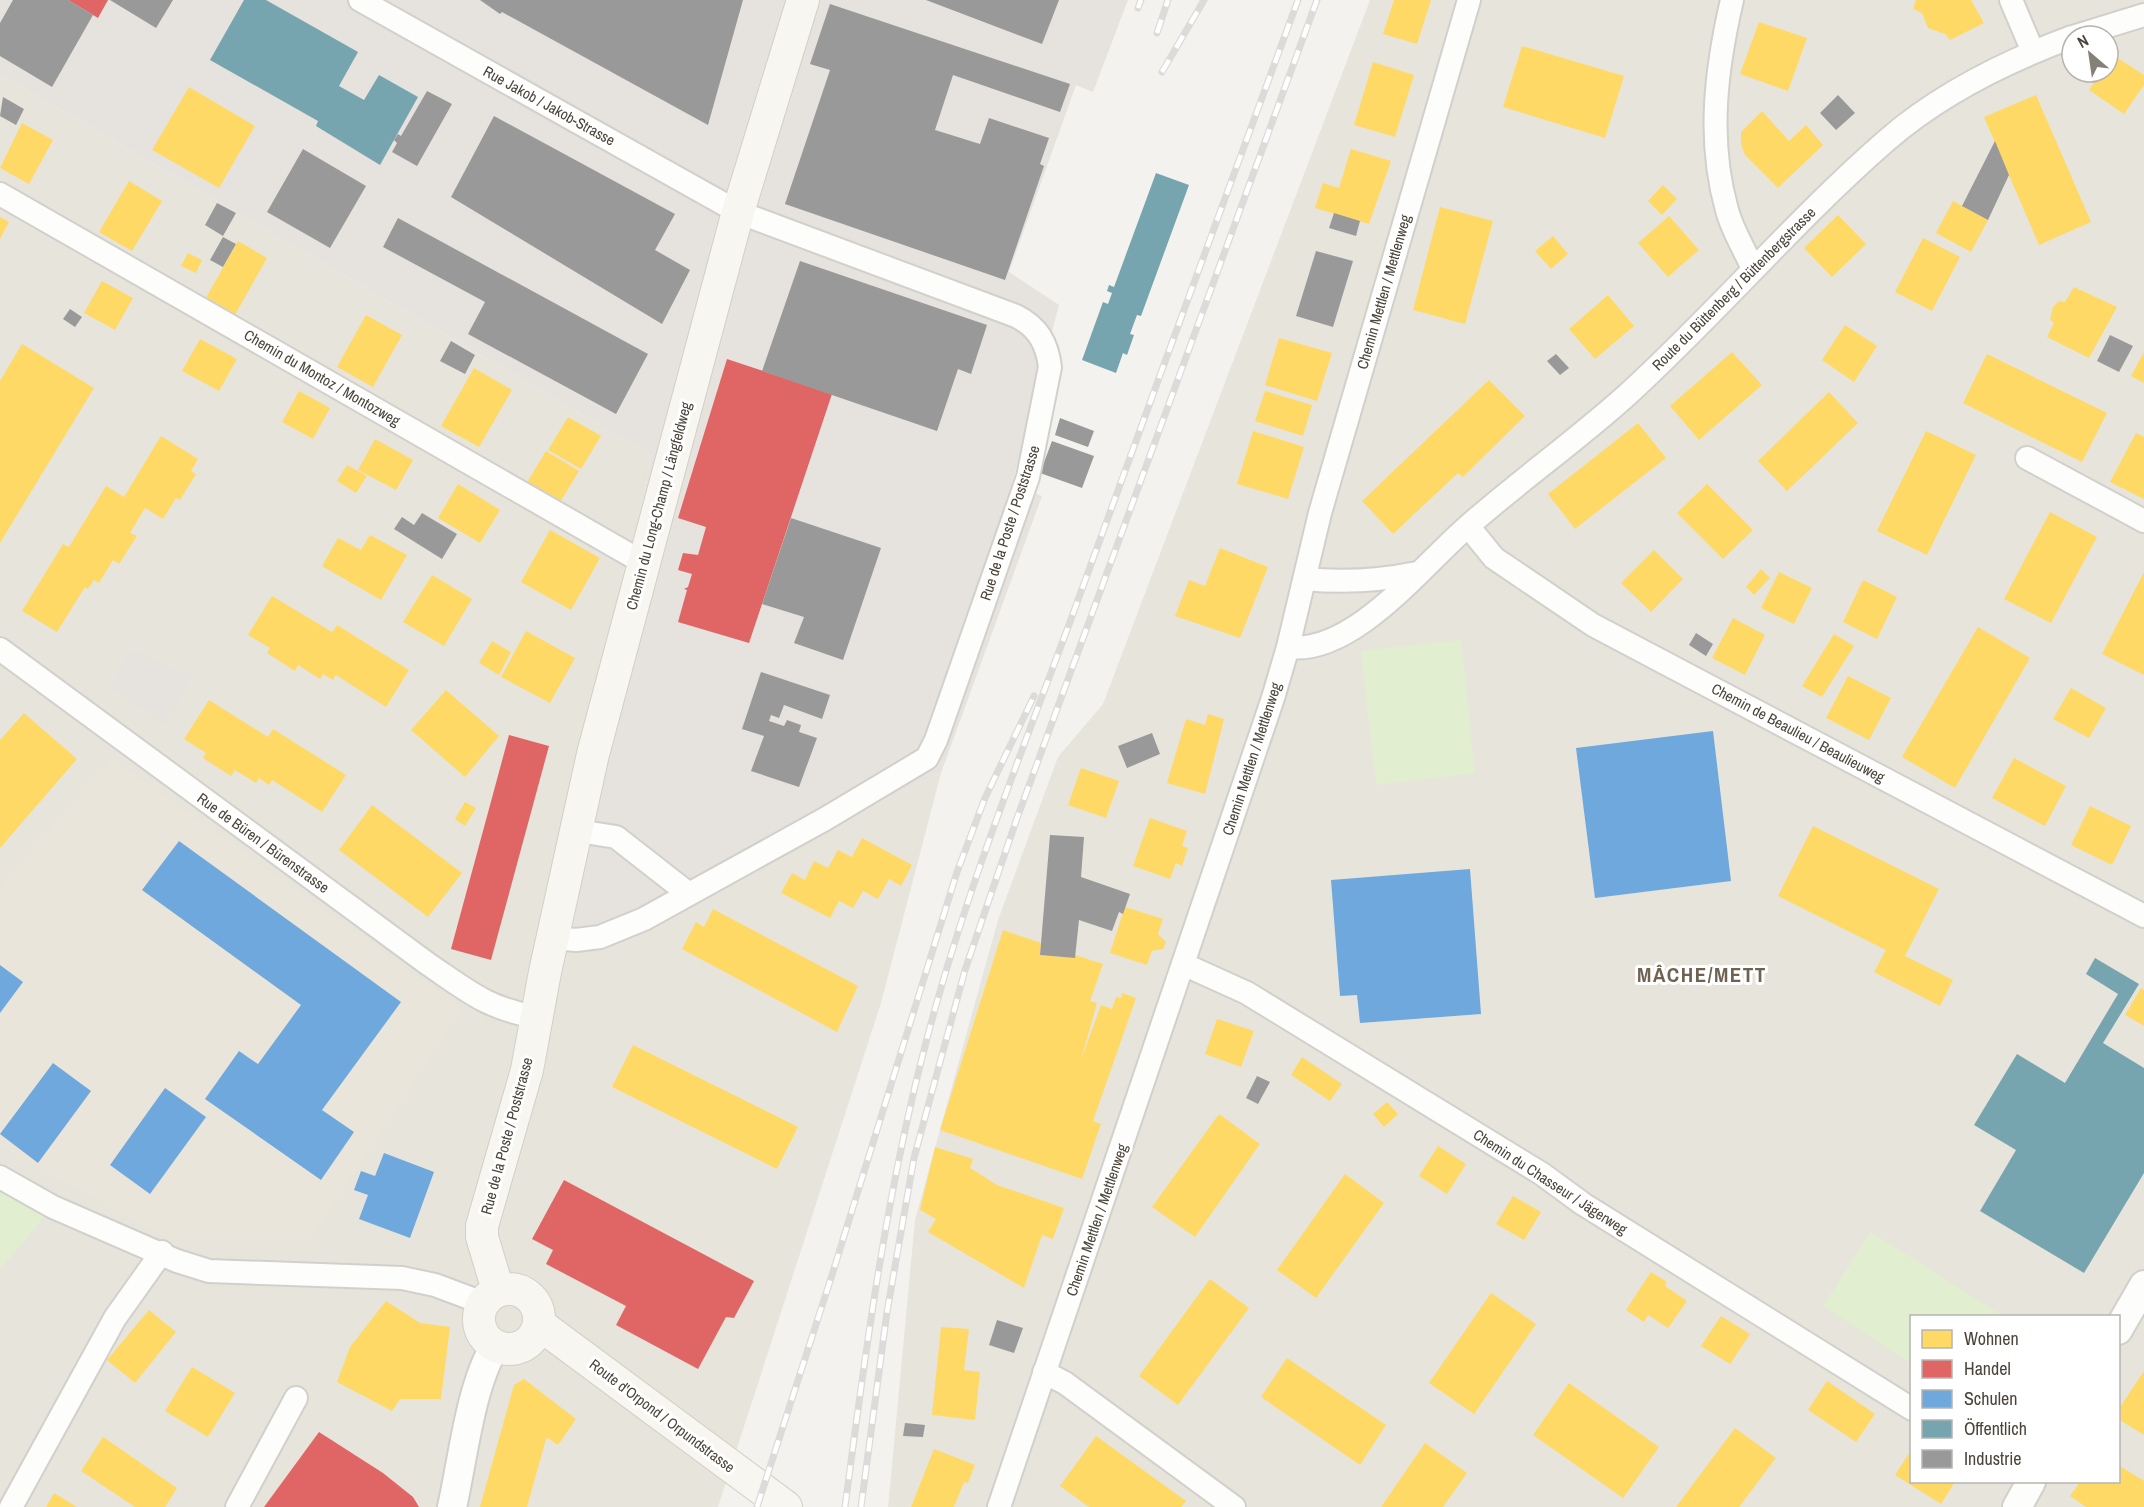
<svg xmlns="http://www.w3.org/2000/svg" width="2144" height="1507" viewBox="0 0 2144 1507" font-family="'Archivo Narrow',sans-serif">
	<rect width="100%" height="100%" fill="#f4f2ee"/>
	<!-- residential -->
	<path fill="#e7e4dc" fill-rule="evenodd" d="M 1370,0 L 2144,0 L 2144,1507 L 888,1507 L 915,1220 L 998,920 L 1058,757 L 1103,704 ZM 2072,36 L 2108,36 L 2108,72 L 2072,72 ZM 1912,1316 L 2118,1316 L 2118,1482 L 1912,1482 Z
		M 0,74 L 651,455 L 570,946 L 941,773 L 881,1003 L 718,1507 L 0,1507 Z"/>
	<!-- industrial -->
	<path fill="#e6e2de" d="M 0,0 L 1128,0 L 1093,92 L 1076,85 L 1009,272 L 1059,305 L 1012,484 L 1042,496 L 941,773 L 570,946 L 651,455 L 0,74 Z"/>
	<!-- education -->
	<path fill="#eae5da" d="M 112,759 L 462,1008 L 309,1241 L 170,1240 L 0,1146 L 0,888 Z"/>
	<!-- green -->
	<path fill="#e1eecf" d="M 1461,640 L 1475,773 L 1376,785 L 1361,651 Z
		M 0,1177 L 53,1207 L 0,1269 Z
		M 1871,1232 L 2003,1316 L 1912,1316 L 1911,1364 L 1823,1306 Z"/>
	<!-- parking -->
	<path fill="#e6e3df" d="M 131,650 L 194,676 L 164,724 L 109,688 Z"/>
	<!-- homes -->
	<path fill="#ffd966" d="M 1394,0 L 1431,0 L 1417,44 L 1383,34 Z
		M 1916,0 L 1971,0 L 1984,23 L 1950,40 L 1945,34 L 1928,28 L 1922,13 L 1913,9 Z
		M 1759,22 L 1807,38 L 1788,91 L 1740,74 Z
		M 1522,46 L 1624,76 L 1605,138 L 1503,107 Z
		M 2113,55 L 2144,75 L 2144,85 L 2124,114 L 2089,90 L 2101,72 L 2108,72 L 2108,62 Z
		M 1373,62 L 1414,75 L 1395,137 L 1354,125 Z
		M 189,87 L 255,126 L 219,188 L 152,150 Z
		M 2036,95 L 2091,222 L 2039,245 L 1984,117 Z
		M 1762,111 L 1789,141 L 1806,125 L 1823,145 L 1778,188 L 1745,155 L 1741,144 L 1741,132 Z
		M 22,123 L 53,140 L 29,184 L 0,168 Z
		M 1351,149 L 1391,161 L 1369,224 L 1315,208 L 1323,183 L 1339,188 Z
		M 129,181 L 162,201 L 132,251 L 99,232 Z
		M 1663,185 L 1677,199 L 1662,215 L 1648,201 Z
		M 1953,201 L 1988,220 L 1971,252 L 1936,233 Z
		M 1440,207 L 1493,221 L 1465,324 L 1413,310 Z
		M 1838,215 L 1866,244 L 1832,277 L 1804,248 Z
		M 1669,216 L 1699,250 L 1668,277 L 1638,243 Z
		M 0,217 L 9,222 L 0,239 Z
		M 1553,236 L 1568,254 L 1551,269 L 1535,251 Z
		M 1923,238 L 1960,257 L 1932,311 L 1895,292 Z
		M 238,241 L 267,258 L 231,322 L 202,305 Z
		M 188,253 L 202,260 L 196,273 L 181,266 Z
		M 102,281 L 133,298 L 115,330 L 84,313 Z
		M 2074,287 L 2117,307 L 2089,358 L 2047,337 L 2054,323 L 2050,320 L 2053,307 L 2059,301 L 2065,302 Z
		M 1608,295 L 1634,326 L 1595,359 L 1569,329 Z
		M 366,315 L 402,335 L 373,387 L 337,367 Z
		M 1845,325 L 1877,346 L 1854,382 L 1822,360 Z
		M 1279,338 L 1332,353 L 1317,401 L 1265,385 Z
		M 200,339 L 237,359 L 219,391 L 182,371 Z
		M 22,344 L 94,388 L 0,543 L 0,381 Z
		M 1732,352 L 1762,385 L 1699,440 L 1670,406 Z
		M 2144,352 L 2144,383 L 2131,376 Z
		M 1987,354 L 2107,413 L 2082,462 L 1963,403 Z
		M 474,368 L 512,390 L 479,447 L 441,426 Z
		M 1489,380 L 1525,416 L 1463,477 L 1458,473 L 1393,534 L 1362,501 Z
		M 299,391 L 330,408 L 313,439 L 282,422 Z
		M 1265,391 L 1312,405 L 1303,436 L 1255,421 Z
		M 1829,392 L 1858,423 L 1787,491 L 1758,461 Z
		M 568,417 L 601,436 L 581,469 L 548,450 Z
		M 1638,423 L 1666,458 L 1575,529 L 1548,494 Z
		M 1253,431 L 1304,447 L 1288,499 L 1237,484 Z
		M 1926,431 L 1976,455 L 1927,555 L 1877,531 Z
		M 2136,433 L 2144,437 L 2144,499 L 2110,482 Z
		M 161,436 L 198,459 L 191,471 L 196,474 L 180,500 L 176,498 L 163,519 L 145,508 L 130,533 L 137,536 L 119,564 L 113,560 L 99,583 L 94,580 L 88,589 L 85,587 L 57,632 L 22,611 L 63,544 L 69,547 L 106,486 L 124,497 Z
		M 375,439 L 413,460 L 396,490 L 358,470 Z
		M 546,451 L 579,471 L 559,504 L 526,484 Z
		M 347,465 L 367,476 L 356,493 L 337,481 Z
		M 458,484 L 500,510 L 480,543 L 438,518 Z
		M 1707,484 L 1753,530 L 1723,559 L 1677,513 Z
		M 2050,512 L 2097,537 L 2051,623 L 2004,599 Z
		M 550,530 L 600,558 L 571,610 L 521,582 Z
		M 370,535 L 407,555 L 381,600 L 322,566 L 338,538 L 361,550 Z
		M 1220,548 L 1268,567 L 1240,638 L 1175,616 L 1189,580 L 1205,586 Z
		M 1654,550 L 1683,579 L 1651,612 L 1621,583 Z
		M 1761,569 L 1770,578 L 1754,595 L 1746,587 Z
		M 1779,572 L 1812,588 L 1794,624 L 1761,608 Z
		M 2144,572 L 2144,675 L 2102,654 Z
		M 432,575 L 472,599 L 444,646 L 403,622 Z
		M 1863,580 L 1897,597 L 1877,639 L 1843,622 Z
		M 272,596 L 332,632 L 337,625 L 409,670 L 386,707 L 336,675 L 333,680 L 323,674 L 320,679 L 298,665 L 295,671 L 267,653 L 270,648 L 248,635 Z
		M 1733,618 L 1765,635 L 1745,675 L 1712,658 Z
		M 1978,627 L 2030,658 L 1955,788 L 1902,757 Z
		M 526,631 L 575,658 L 550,703 L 501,677 Z
		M 1834,634 L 1854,646 L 1822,697 L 1802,686 Z
		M 492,641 L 511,652 L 499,675 L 479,663 Z
		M 1848,676 L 1891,698 L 1869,740 L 1826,718 Z
		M 2071,688 L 2106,708 L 2089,738 L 2053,719 Z
		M 446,690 L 499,736 L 465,777 L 411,730 Z
		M 209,700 L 268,737 L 273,729 L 346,775 L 322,812 L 272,780 L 269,785 L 259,778 L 256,783 L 235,770 L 231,776 L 203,758 L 206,753 L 184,739 Z
		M 24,713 L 77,759 L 0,848 L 0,740 Z
		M 1208,714 L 1224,719 L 1205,794 L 1167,783 L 1186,719 L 1205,725 Z
		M 2014,758 L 2066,786 L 2045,826 L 1992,798 Z
		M 1081,768 L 1119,781 L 1106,818 L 1068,805 Z
		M 465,802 L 476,808 L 465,826 L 455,819 Z
		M 372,805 L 462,873 L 428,917 L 339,850 Z
		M 2090,806 L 2131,826 L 2112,865 L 2071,845 Z
		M 1150,818 L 1187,831 L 1182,846 L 1188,848 L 1182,866 L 1176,863 L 1170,879 L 1133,866 Z
		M 1813,826 L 1939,889 L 1905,956 L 1953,980 L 1940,1006 L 1874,972 L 1886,950 L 1778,896 Z
		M 862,838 L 912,865 L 901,886 L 889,879 L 878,899 L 863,891 L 853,908 L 839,901 L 830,918 L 781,893 L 792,873 L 805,880 L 814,861 L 828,868 L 838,850 L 852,857 Z
		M 1125,907 L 1163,919 L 1158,934 L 1166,942 L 1163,949 L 1152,951 L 1147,965 L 1110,953 Z
		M 713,909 L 858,986 L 837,1032 L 682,949 L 696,922 L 704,927 Z
		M 1003,930 L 1041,943 L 1040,955 L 1075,958 L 1075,955 L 1103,964 L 1090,1001 L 1097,1003 L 1081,1060 L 1101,1005 L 1112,1009 L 1116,997 L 1121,998 L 1122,993 L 1136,998 L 1093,1121 L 1101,1124 L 1082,1179 L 940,1130 Z
		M 2141,988 L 2144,990 L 2144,1026 L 2125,1015 Z
		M 1217,1019 L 1254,1031 L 1241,1067 L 1205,1054 Z
		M 633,1045 L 798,1127 L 777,1169 L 612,1087 Z
		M 1302,1057 L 1342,1084 L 1330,1101 L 1291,1075 Z
		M 1387,1102 L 1398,1114 L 1384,1127 L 1373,1114 Z
		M 1219,1114 L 1260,1144 L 1195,1237 L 1152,1207 Z
		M 1438,1146 L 1466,1164 L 1447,1194 L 1419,1176 Z
		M 935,1147 L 973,1159 L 970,1168 L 997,1185 L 1064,1208 L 1053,1239 L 1042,1235 L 1024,1288 L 928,1232 L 936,1219 L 920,1210 Z
		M 1345,1174 L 1384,1203 L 1316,1298 L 1277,1270 Z
		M 1513,1196 L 1541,1212 L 1524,1240 L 1496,1224 Z
		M 1651,1272 L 1667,1282 L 1665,1286 L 1687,1301 L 1668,1328 L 1648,1315 L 1644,1322 L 1626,1310 Z
		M 1210,1279 L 1249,1308 L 1178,1405 L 1139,1376 Z
		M 1491,1293 L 1536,1324 L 1474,1414 L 1429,1383 Z
		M 386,1301 L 420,1323 L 450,1327 L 441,1399 L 400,1399 L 392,1411 L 337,1382 L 350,1347 Z
		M 149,1310 L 176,1332 L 135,1383 L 107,1360 Z
		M 1721,1316 L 1750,1334 L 1730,1364 L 1701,1346 Z
		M 941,1327 L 969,1329 L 964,1370 L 980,1372 L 975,1420 L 932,1415 Z
		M 1287,1358 L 1386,1425 L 1360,1465 L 1261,1397 Z
		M 192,1367 L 235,1393 L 208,1437 L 165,1411 Z
		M 2144,1371 L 2144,1435 L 2118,1419 L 2118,1410 Z
		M 524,1379 L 576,1419 L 558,1445 L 548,1438 L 546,1439 L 527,1507 L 480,1507 L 514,1385 Z
		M 1827,1381 L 1875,1414 L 1856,1442 L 1808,1410 Z
		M 1569,1383 L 1659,1447 L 1623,1498 L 1533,1435 Z
		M 1735,1428 L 1776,1458 L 1739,1507 L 1676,1507 Z
		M 1096,1436 L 1186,1501 L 1181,1507 L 1089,1507 L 1060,1486 Z
		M 103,1437 L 177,1488 L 165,1507 L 135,1507 L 81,1471 Z
		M 1425,1443 L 1467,1473 L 1443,1507 L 1381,1507 Z
		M 934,1449 L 975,1465 L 968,1483 L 964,1482 L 954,1507 L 911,1507 Z
		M 1912,1449 L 1912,1482 L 1955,1482 L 1941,1504 L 1895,1475 Z
		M 2118,1465 L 2144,1481 L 2144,1507 L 2086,1507 L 2070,1496 L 2080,1482 L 2118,1482 Z
		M 54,1493 L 77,1507 L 46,1507 Z"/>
	<!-- shops -->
	<path fill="#e06666" d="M 68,0 L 108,0 L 98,18 Z
		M 727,359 L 832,394 L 749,643 L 678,622 L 687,590 L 684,589 L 688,587 L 692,574 L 678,570 L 683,553 L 698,555 L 706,527 L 678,518 Z
		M 509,735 L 549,746 L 491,960 L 451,949 Z
		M 564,1180 L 754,1281 L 734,1318 L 726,1317 L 698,1369 L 616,1325 L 626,1306 L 546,1264 L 553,1250 L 532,1239 Z
		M 319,1432 L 383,1473 L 413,1497 L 419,1507 L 264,1507 Z"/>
	<!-- schools -->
	<path fill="#6fa8dc" d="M 1713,731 L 1731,881 L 1595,898 L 1576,748 Z
		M 179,841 L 401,1002 L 322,1110 L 354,1132 L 321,1180 L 205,1099 L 239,1051 L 258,1064 L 301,1005 L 142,890 Z
		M 1470,869 L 1481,1014 L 1360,1023 L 1357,995 L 1340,996 L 1331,880 Z
		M 0,965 L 23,982 L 0,1013 Z
		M 53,1063 L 91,1091 L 38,1163 L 0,1134 Z
		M 165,1088 L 206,1117 L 150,1194 L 110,1165 Z
		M 384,1153 L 434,1172 L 410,1238 L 359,1219 L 368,1195 L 354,1190 L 361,1171 L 375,1176 Z"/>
	<!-- public -->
	<path fill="#76a5af" d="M 244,0 L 266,0 L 358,52 L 339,86 L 364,100 L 379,75 L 418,97 L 380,165 L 316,126 L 318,121 L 210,60 Z
		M 1156,173 L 1189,185 L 1141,316 L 1137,315 L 1130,334 L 1134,335 L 1127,355 L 1123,353 L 1116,373 L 1082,360 L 1103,302 L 1108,304 L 1112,293 L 1107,291 L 1109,285 L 1114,287 Z
		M 2095,958 L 2139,984 L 2103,1043 L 2144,1068 L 2144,1173 L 2084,1273 L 1980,1211 L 2016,1150 L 1974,1125 L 2017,1054 L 2065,1083 L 2118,994 L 2086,974 Z"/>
	<!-- industry -->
	<path fill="#999" d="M 13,0 L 68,0 L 93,15 L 52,87 L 0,56 L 0,23 Z
		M 110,0 L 173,0 L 156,28 Z
		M 480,0 L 743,0 L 708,125 L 502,12 L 500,14 Z
		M 926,0 L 1059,0 L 1042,44 Z
		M 830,4 L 1070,84 L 1060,112 L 953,75 L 935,130 L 980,144 L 989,118 L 1049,138 L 1040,164 L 1044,166 L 1005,280 L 785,204 L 830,70 L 810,64 Z
		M 427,91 L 452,104 L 417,166 L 392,152 L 397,143 L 394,140 L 398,134 L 401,136 Z
		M 1838,95 L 1855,113 L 1836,130 L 1820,113 Z
		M 3,97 L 24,109 L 16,125 L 0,116 Z
		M 494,116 L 675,214 L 655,250 L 690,270 L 662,324 L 451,197 Z
		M 1995,141 L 2009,175 L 1988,220 L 1962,206 Z
		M 303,149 L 366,186 L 330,248 L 267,212 Z
		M 217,203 L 236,213 L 223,236 L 205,225 Z
		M 1334,213 L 1360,221 L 1356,236 L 1329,228 Z
		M 398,218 L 648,354 L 616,414 L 468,334 L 485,302 L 383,247 Z
		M 223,237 L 236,244 L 223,267 L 210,260 Z
		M 1316,251 L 1353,261 L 1333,327 L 1296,316 Z
		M 800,261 L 987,325 L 971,374 L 958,369 L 937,431 L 762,371 Z
		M 70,309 L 82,317 L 75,327 L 63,319 Z
		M 2110,335 L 2133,346 L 2119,372 L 2097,361 Z
		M 451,341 L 475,355 L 465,374 L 440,361 Z
		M 1556,354 L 1569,368 L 1560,375 L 1547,361 Z
		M 1060,418 L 1094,431 L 1088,447 L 1055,435 Z
		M 1052,441 L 1094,456 L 1082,488 L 1040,473 Z
		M 422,513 L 457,534 L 442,559 L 394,529 L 402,517 L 414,525 Z
		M 791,518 L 881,548 L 843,660 L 794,643 L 804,617 L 762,604 Z
		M 1696,633 L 1713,644 L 1706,656 L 1689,645 Z
		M 761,672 L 830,695 L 822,719 L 784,705 L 779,718 L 771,715 L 769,721 L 784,726 L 787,720 L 801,725 L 799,732 L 817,738 L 799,787 L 751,771 L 764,736 L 742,729 Z
		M 1152,733 L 1160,754 L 1127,768 L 1118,746 Z
		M 1050,835 L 1084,837 L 1081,877 L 1130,894 L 1123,914 L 1119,912 L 1112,931 L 1079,920 L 1075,958 L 1040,955 Z
		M 1257,1076 L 1270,1082 L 1258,1104 L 1246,1098 Z
		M 997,1320 L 1023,1328 L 1014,1353 L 989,1345 Z
		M 905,1423 L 925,1425 L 923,1437 L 903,1436 Z"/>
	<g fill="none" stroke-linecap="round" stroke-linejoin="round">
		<!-- minor casing -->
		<g stroke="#d2d0cb" stroke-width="26">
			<path id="minor" d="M 360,0 L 738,212 L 1016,316 C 1038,327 1047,343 1050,367 L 1028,477 L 936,740 L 927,758 L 825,819 L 644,919 L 600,937 L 576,940 L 552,938
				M 1732,0 C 1716,69 1707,140 1727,210 C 1732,230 1745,250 1753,269
				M 2011,0 L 2033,52
				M 2076,36 L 2144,15
				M 0,194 L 644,563
				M 2027,458 L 2144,521
				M 1468,526 L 1494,558 L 1593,625 L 2144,916
				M 1305,579 C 1344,583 1378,581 1417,573
				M 1288,647 C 1352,656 1423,565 1467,527 C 1519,481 1576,441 1627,395 C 1717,313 1796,219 1887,140 C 1940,94 2007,61 2072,37
				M 0,649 L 428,964 C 468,991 486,1008 536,1017
				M 578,831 L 616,837 L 689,894
				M 1183,964 L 1247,993 L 1542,1174 L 1583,1204 L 1912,1409
				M 0,1177 L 53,1207 L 177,1261 L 209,1271 L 402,1278 L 435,1285 L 483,1303
				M 1044,1372 L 1065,1383 L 1234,1507
				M 11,1507 L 115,1318 L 162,1252
				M 237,1507 L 296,1398
				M 999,1507 L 1273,698 L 1288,647 L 1320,513 L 1469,0"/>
		</g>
		<!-- tertiary casing -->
		<g stroke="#d2d0cb" stroke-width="32">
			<path id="tertiary" d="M 2118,1330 L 2144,1285
				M 452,1507 C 463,1459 470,1387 495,1346
				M 2017,1507 L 2031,1482"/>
		</g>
		<!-- secondary casing -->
		<g stroke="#d3cfc5" stroke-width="34">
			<path id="secondary" d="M479 1319a30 30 0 1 1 60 0a30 30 0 1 1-60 0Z
				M 498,1290 L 482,1237 L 482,1226 L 527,1070 L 545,972 L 593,754 L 738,212 L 803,0
				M 539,1324 L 786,1507"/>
		</g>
		<!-- minor -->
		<use href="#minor" stroke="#fdfdfc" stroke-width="22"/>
		<!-- tertiary -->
		<use href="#tertiary" stroke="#fdfdfc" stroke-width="28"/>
		<!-- secondary -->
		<use href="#secondary" stroke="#f7f6f1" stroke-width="32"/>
		<!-- rail casing -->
		<g stroke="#dbdbda" stroke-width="7">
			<path id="rail" d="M 1138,8 L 1141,0
				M 1157,33 L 1168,0
				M 1162,72 L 1204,0
				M 757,1507 L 832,1275 L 957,872 L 985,798 L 1034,696
				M 845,1507 C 866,1347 887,1187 929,1031 C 967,888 1023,749 1074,611 C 1148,407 1223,204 1298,0
				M 861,1507 L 887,1312 L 914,1158 L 965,970 L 1016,821 L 1317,0"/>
		</g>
		<!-- rail -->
		<use href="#rail" stroke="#fff" stroke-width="4.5" stroke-dasharray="14" stroke-linecap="butt"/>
	</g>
	<g text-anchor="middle" stroke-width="6" stroke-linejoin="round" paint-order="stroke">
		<!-- street labels -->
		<g font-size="15" fill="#4b4439" stroke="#fff">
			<text transform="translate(549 106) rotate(29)" y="5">Rue Jakob / Jakob-Strasse</text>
			<text transform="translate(1734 289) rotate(-45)" y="5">Route du Büttenberg / Büttenbergstrasse</text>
			<text transform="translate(1384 292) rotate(-74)" y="5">Chemin Mettlen / Mettlenweg</text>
			<text transform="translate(322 378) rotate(30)" y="5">Chemin du Montoz / Montozweg</text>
			<text transform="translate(659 506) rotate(-75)" y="5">Chemin du Long-Champ / Längfeldweg</text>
			<text transform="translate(1010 523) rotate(-72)" y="5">Rue de la Poste / Poststrasse</text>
			<text transform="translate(1798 733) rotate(28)" y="5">Chemin de Beaulieu / Beaulieuweg</text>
			<text transform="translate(1252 759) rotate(-72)" y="5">Chemin Mettlen / Mettlenweg</text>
			<text transform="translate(263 843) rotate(36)" y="5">Rue de Büren / Bürenstrasse</text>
			<text transform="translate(507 1136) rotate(-75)" y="5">Rue de la Poste / Poststrasse</text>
			<text transform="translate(1550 1182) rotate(33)" y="5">Chemin du Chasseur / Jägerweg</text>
			<text transform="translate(1097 1220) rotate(-71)" y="5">Chemin Mettlen / Mettlenweg</text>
			<text transform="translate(662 1416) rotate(37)" y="5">Route d'Orpond / Orpundstrasse</text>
		</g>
		<!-- district labels -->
		<g font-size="21" font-weight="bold" letter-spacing="1.5" fill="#6e6250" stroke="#fff">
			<text x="1702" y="982">MÂCHE/METT</text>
		</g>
	</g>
	<!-- legend -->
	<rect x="1910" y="1315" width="210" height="168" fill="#ffffff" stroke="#b7b4b0" stroke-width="1.5"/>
	<rect x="1922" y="1330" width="30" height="18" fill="#ffd966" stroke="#b7b4b0" stroke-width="1.5"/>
	<text x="1964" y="1345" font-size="18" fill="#4b4439">Wohnen</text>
	<rect x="1922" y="1360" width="30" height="18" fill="#e06666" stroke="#b7b4b0" stroke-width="1.5"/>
	<text x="1964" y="1375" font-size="18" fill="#4b4439">Handel</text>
	<rect x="1922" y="1390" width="30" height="18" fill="#6fa8dc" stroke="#b7b4b0" stroke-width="1.5"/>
	<text x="1964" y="1405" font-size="18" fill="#4b4439">Schulen</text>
	<rect x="1922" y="1420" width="30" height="18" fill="#76a5af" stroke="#b7b4b0" stroke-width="1.5"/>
	<text x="1964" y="1435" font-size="18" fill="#4b4439">Öffentlich</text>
	<rect x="1922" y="1450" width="30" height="18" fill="#999999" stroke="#b7b4b0" stroke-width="1.5"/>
	<text x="1964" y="1465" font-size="18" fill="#4b4439">Industrie</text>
	<!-- north arrow -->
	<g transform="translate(2090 54) rotate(331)"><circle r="28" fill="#ffffff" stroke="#b7b4b0" stroke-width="1.5"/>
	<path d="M0-4.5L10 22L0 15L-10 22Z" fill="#868178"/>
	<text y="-9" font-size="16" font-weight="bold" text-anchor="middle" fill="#4b4439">N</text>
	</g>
</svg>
